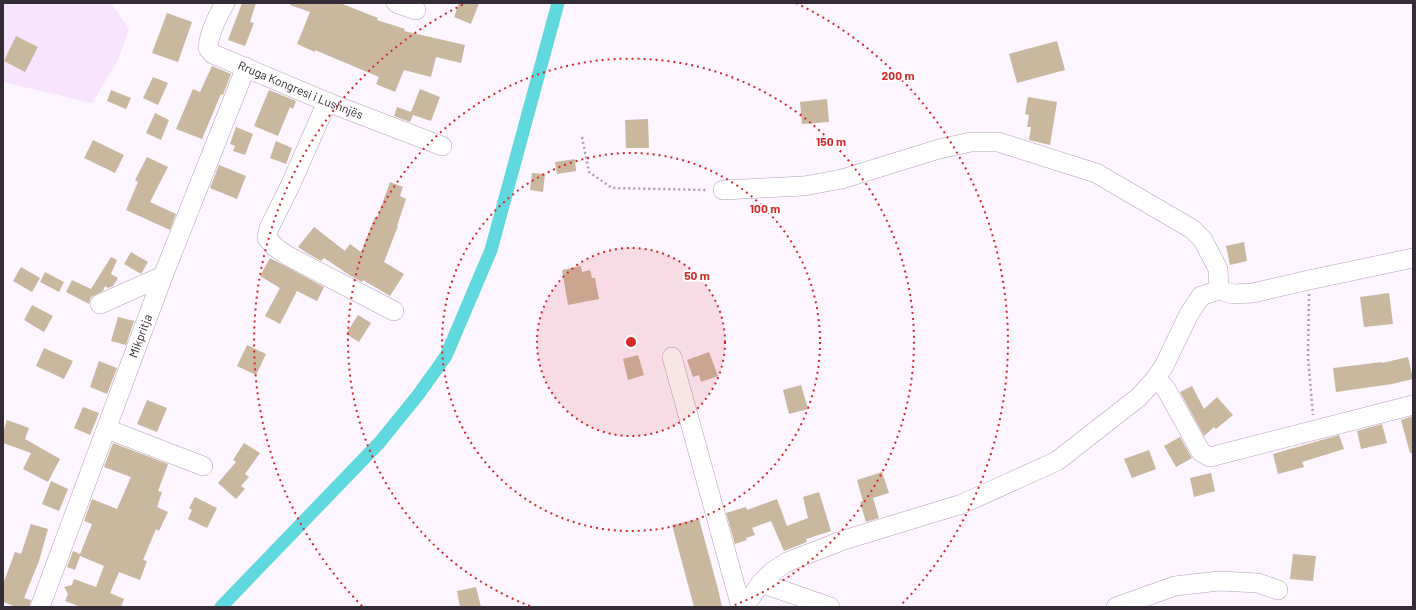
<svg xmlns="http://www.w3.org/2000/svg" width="1416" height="610" viewBox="0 0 1416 610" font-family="Barlow,sans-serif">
	<rect width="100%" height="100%" fill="#fdf5ff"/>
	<!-- built -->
	<path fill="#f8e4fe" d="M 3,3 L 111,3 L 129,29 L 118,60 L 92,103 L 3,82 Z"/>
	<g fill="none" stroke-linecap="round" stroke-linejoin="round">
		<!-- canal -->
		<path stroke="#5fd8de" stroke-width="13" d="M 221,607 L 380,442 L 418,395 L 446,356 L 491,250 L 558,3"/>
	</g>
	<!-- building -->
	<path fill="#c9b79e" d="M 242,3 L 256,3 L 250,22 L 254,23 L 245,46 L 228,40 Z
		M 291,3 L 340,3 L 378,18 L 377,20 L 405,29 L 404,31 L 465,45 L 461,63 L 436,57 L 431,77 L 404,70 L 395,92 L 376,84 L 379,77 L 315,50 L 315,52 L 297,44 L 310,12 L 290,5 Z
		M 459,3 L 479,3 L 471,24 L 454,17 Z
		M 167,13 L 192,22 L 178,62 L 152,53 Z
		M 16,36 L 38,47 L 25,72 L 4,61 Z
		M 1057,41 L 1065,70 L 1017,83 L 1009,54 Z
		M 212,66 L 231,74 L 223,95 L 221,94 L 202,139 L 176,129 L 193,89 L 200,92 Z
		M 153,77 L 168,83 L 158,105 L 143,98 Z
		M 420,89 L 440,97 L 431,121 L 413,115 L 410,122 L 394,116 L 397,107 L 411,112 Z
		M 111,90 L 131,98 L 126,109 L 107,101 Z
		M 269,90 L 296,101 L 293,109 L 290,107 L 278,136 L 254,126 Z
		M 1028,97 L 1057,102 L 1050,145 L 1029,140 L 1031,127 L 1027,127 L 1029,115 L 1025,114 Z
		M 827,99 L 829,122 L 802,124 L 800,102 Z
		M 155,113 L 169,120 L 161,140 L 146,133 Z
		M 648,119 L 649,148 L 626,148 L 625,120 Z
		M 236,127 L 253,134 L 245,155 L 233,151 L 235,146 L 230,144 Z
		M 93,140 L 124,155 L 115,173 L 84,158 Z
		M 276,141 L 292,148 L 286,164 L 270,158 Z
		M 147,157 L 168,167 L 150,202 L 176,214 L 170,230 L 126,210 L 138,182 L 135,180 Z
		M 575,159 L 576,171 L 557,174 L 555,162 Z
		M 219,165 L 246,176 L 237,199 L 210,188 Z
		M 532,173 L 545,174 L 543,192 L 530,190 Z
		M 390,182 L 403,187 L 400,196 L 406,199 L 397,226 L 398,226 L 384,262 L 404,274 L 390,296 L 363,280 L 362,282 L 351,276 L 324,258 L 321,261 L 307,253 L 298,247 L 314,227 L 345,251 L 350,244 L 361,252 L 375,217 L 377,218 Z
		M 1244,242 L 1247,261 L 1230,265 L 1226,246 Z
		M 131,252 L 148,262 L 141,274 L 124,264 Z
		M 111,257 L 117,260 L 111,274 L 118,278 L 113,286 L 108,288 L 105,286 L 103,291 L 91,297 L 89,304 L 66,292 L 72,280 L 91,289 Z
		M 270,258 L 324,287 L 317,301 L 297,291 L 280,324 L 265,316 L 280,288 L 260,276 Z
		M 581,266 L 582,272 L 590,270 L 592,278 L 595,278 L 599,299 L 568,305 L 562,270 Z
		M 21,267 L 40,278 L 32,292 L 13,281 Z
		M 45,272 L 64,282 L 59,292 L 40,282 Z
		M 1389,293 L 1393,324 L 1364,327 L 1360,297 Z
		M 32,305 L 53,316 L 44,332 L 24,320 Z
		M 358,315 L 371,323 L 359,342 L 346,334 Z
		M 118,317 L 134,321 L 126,345 L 111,341 Z
		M 247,345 L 266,354 L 256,375 L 237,366 Z
		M 44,348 L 73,361 L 64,379 L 36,366 Z
		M 709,352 L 718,376 L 701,382 L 699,375 L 693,377 L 687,360 Z
		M 638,355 L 644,375 L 628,380 L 623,359 Z
		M 1408,357 L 1413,379 L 1392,384 L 1336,392 L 1333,368 L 1382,362 L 1382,363 Z
		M 99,361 L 117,368 L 107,394 L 90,387 Z
		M 801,385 L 808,409 L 789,414 L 783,390 Z
		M 1192,386 L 1204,409 L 1217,397 L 1233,415 L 1216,429 L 1214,427 L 1204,436 L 1180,392 Z
		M 147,400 L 167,408 L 157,432 L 137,424 Z
		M 83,407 L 99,413 L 90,435 L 74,428 Z
		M 1413,416 L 1413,453 L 1410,453 L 1401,420 Z
		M 7,420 L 29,428 L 25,439 L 60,459 L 48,482 L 23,469 L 31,453 L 3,443 L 3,433 Z
		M 1382,424 L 1387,443 L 1361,449 L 1357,431 Z
		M 1339,435 L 1344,449 L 1302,462 L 1304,467 L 1278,474 L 1273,454 Z
		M 1180,437 L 1192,458 L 1176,467 L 1164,446 Z
		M 113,443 L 168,464 L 158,491 L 162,492 L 157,507 L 168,512 L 159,531 L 156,529 L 143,560 L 147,561 L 140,580 L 119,572 L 110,593 L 124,599 L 121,607 L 81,607 L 65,601 L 68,594 L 64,587 L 72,585 L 74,579 L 96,587 L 104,566 L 80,556 L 75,570 L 67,567 L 73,551 L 80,554 L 92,524 L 84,521 L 92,499 L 117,509 L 131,477 L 104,467 Z
		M 244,443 L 260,453 L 245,474 L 249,477 L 241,486 L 245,489 L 236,499 L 218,483 L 236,462 L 233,460 Z
		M 1149,450 L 1156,469 L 1132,478 L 1124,459 Z
		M 882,472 L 889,493 L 873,498 L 879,518 L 866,522 L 860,502 L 863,501 L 857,480 Z
		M 1211,473 L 1215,491 L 1194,497 L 1190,478 Z
		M 51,481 L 68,489 L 59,511 L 42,504 Z
		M 819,492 L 831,531 L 806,539 L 807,542 L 784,551 L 771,521 L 752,528 L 755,535 L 746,538 L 747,540 L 735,544 L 726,513 L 746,507 L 747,510 L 777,499 L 787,526 L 808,518 L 803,497 Z
		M 195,497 L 217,508 L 207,528 L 188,519 L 192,510 L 189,508 Z
		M 699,519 L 718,589 L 722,607 L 694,607 L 672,525 Z
		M 31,524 L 48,529 L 39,561 L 24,598 L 31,600 L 29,607 L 16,607 L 3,602 L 3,584 L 15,552 L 21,554 Z
		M 1293,554 L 1316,556 L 1313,581 L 1290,579 Z
		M 476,587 L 481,607 L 460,607 L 457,591 Z"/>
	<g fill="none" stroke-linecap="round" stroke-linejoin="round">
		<!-- minor casing -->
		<g stroke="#b3a1b9" stroke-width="20">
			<g id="minor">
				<path id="s1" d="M 225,3 C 217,17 209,33 208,48 L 213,54 L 327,102 L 442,146"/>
				<path d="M 396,3 L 416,10"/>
				<path d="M 327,102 L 290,186 L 269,228 L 267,238 L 275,247 L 288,256 L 394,311"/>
				<path d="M 723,190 L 804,186 L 842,179 L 939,149 L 971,142 L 998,142 L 1096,173 L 1192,229 L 1203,240 L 1218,269 L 1219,290"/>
				<path d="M 100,304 L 163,276"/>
				<path d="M 672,357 L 741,607"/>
				<path d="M 1156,378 L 1166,389 L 1201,452 L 1210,457 L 1413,405"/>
				<path d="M 107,429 L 203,466"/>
				<path d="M 761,583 L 830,607"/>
				<path id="s2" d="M 40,607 L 163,276 L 246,67"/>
				<path d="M 744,607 L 761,583 L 772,572 L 787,562 L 844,540 L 962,504 L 1057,461 L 1139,397 L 1156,378 L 1164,366 L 1189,314 L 1201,296 L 1219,290 L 1233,294 L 1253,293 L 1309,280 L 1413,258"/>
				<path d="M 1116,607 L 1175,586 L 1219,581 L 1258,583 L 1278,590"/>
			</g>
		</g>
		<!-- path -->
		<path stroke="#a8a0aa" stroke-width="2.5" stroke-dasharray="2 3" stroke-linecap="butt" d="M 582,137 L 589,172 L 612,188 L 708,190
			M 1309,294 L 1308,357 L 1313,415"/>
		<!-- minor -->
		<use href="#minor" stroke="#fff" stroke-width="19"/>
	</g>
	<!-- distance rings -->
	<circle cx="631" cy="342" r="94" fill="#d62828" fill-opacity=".12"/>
	<g fill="none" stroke="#d62828" stroke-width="2" stroke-dasharray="2 4">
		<circle cx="631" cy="342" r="94"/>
		<circle cx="631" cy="342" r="189"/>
		<path d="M530 606A283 283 0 1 1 732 606"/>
		<path d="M362 606A377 377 0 0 1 466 3M796 3A377 377 0 0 1 900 606"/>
	</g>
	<g text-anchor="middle" stroke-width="4" stroke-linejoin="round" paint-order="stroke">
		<!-- street labels -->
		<g font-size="12" fill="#332b35" stroke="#fff">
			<text dy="4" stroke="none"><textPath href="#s1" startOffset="151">Rruga Kongresi i Lushnjës</textPath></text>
			<text dy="4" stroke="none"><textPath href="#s2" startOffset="289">Mikpritja</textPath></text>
		</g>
	</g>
	<circle cx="631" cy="342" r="6" fill="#d62828" stroke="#fff" stroke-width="2"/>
	<g font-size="12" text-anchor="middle" font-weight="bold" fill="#d62828" stroke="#fff" stroke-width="4" stroke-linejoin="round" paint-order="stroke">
		<text x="898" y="80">200 m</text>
		<text x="831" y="146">150 m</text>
		<text x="765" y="213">100 m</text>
		<text x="697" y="280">50 m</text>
	</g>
	<!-- border -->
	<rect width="1416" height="610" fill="none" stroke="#332b35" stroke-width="8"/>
</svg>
